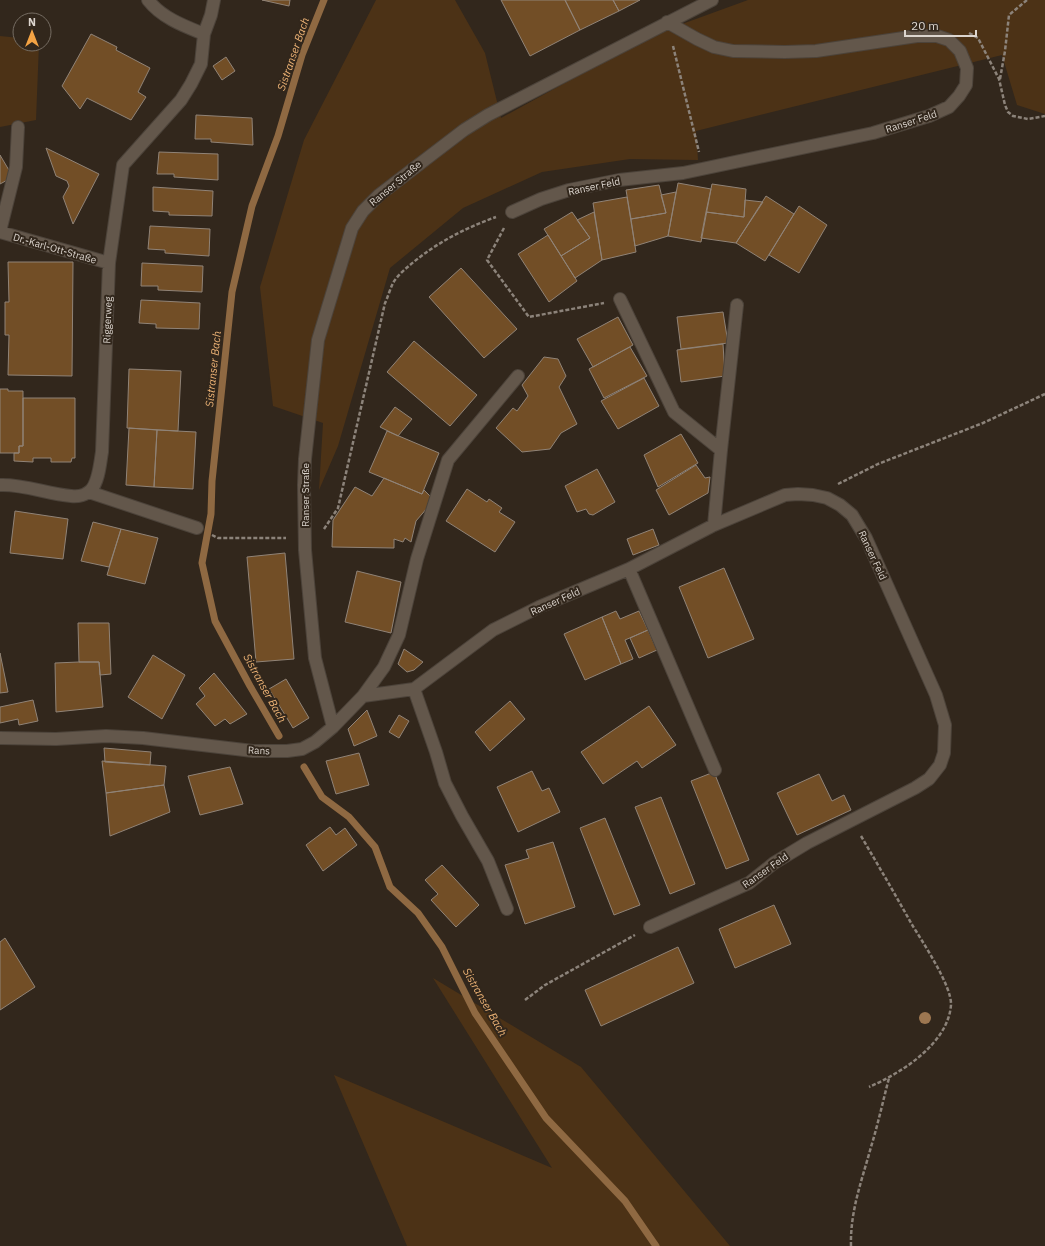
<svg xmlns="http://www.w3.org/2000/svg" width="1045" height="1246" viewBox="0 0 1045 1246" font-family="'IBM Plex Sans',sans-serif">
	<rect width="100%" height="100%" fill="#32271c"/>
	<!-- green -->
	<path fill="#4c3216" d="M 376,0 L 455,0 L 485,53 L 501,118 L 652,35 L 748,0 L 1045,0 L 1045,114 L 1017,105 L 1002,55 L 696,131 L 698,160 L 630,159 L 542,172 L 463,208 L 390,268 L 338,446 L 319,490 L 323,423 L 273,406 L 260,287 L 304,140 Z
		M 0,36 L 20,38 L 20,44 L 39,44 L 36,120 L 0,127 Z
		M 433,978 L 581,1067 L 730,1246 L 407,1246 L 334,1075 L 552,1168 Z"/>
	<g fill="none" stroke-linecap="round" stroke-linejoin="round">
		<!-- stream -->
		<path stroke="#8f6942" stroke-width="7" d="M 279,736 L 250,686 L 215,621 L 202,563 L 211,514 L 212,481 L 232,292 L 252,206 L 278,136 L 302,55 L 324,0
			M 304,767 L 322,797 L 349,817 L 375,847 L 390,887 L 418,913 L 442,947 L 475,1013 L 546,1118 L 625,1201 L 656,1246"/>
	</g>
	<!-- building -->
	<path fill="#724e26" stroke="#908377" d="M 262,0 L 290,0 L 289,6 Z
		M 501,0 L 565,0 L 580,30 L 530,56 Z
		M 565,0 L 613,0 L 619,11 L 580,30 Z
		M 613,0 L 640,0 L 619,11 Z
		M 91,34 L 117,47 L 116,50 L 150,68 L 138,92 L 146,97 L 131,120 L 87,98 L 80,109 L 62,86 Z
		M 226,57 L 235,71 L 222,80 L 213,66 Z
		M 196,115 L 252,118 L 253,145 L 211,142 L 211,139 L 195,139 Z
		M 46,148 L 99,174 L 73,224 L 63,197 L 69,186 L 67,181 L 56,176 Z
		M 159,152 L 218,154 L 218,180 L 174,177 L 174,174 L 157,174 Z
		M 0,155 L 13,177 L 0,184 Z
		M 678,183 L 711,189 L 701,242 L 668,236 Z
		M 712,184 L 746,189 L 744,217 L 706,212 Z
		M 659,185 L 666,213 L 631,219 L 626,190 Z
		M 153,187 L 213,191 L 212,216 L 169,215 L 169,212 L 153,211 Z
		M 676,192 L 668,236 L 635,246 L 631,219 L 666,213 L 661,195 Z
		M 766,196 L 794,214 L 765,261 L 736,243 Z
		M 627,197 L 636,252 L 602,260 L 593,203 Z
		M 745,200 L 763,202 L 736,243 L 701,238 L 706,212 L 744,217 Z
		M 799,206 L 827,225 L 799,273 L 769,255 Z
		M 572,212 L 590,238 L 561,256 L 544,229 Z
		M 594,212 L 602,260 L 575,278 L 561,256 L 590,238 L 577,220 Z
		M 150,226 L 210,229 L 209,256 L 165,253 L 165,250 L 148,249 Z
		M 548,235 L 577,281 L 549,302 L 518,254 Z
		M 8,262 L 73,262 L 72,376 L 8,375 L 9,335 L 5,335 L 5,302 L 9,302 Z
		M 142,263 L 203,266 L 202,292 L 158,290 L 158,286 L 141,286 Z
		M 461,268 L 517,329 L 484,358 L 429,297 Z
		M 141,300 L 200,303 L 199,329 L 156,328 L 156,324 L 139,323 Z
		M 723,312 L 728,343 L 681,349 L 677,317 Z
		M 618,317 L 633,345 L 593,367 L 577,339 Z
		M 414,341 L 477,395 L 450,426 L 387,372 Z
		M 723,344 L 725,376 L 681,382 L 677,350 Z
		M 630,347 L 647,376 L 604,398 L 589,369 Z
		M 544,357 L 558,359 L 566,376 L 559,387 L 577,424 L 561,433 L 550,449 L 522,452 L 496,428 L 513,408 L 517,411 L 528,396 L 522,385 Z
		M 129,369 L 181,371 L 178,431 L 127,428 Z
		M 644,378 L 659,406 L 618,429 L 601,401 Z
		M 0,389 L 8,389 L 8,391 L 23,391 L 23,446 L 19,446 L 19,453 L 0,453 Z
		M 23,398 L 75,398 L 75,458 L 72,458 L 71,462 L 51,462 L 51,458 L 33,458 L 33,462 L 14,461 L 14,453 L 19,453 L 19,446 L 23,446 Z
		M 395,407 L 412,419 L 398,436 L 380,427 Z
		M 129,428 L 157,430 L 154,487 L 126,485 Z
		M 157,430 L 196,432 L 193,489 L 154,487 Z
		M 387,431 L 439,453 L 422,494 L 369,472 Z
		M 681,434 L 698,463 L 658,487 L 644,455 Z
		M 696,465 L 705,478 L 710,477 L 708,493 L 669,515 L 656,490 Z
		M 597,469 L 615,502 L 593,515 L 589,514 L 586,509 L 577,512 L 565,486 Z
		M 384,478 L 422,494 L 424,490 L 434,500 L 416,521 L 411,542 L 405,538 L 403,542 L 394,539 L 394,548 L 332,547 L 333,520 L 355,487 L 372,496 Z
		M 467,489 L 487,502 L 489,499 L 502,508 L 499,512 L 515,522 L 495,552 L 446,521 Z
		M 15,511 L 68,519 L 63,559 L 10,553 Z
		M 93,522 L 121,529 L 109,567 L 81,561 Z
		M 121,529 L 158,538 L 145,584 L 107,575 Z
		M 653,529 L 659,545 L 633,555 L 627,539 Z
		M 285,553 L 294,659 L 256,662 L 247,557 Z
		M 724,568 L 754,639 L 708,658 L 679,587 Z
		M 357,571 L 401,582 L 391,633 L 345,622 Z
		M 616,611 L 620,619 L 639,611 L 648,630 L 625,640 L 633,659 L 621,664 L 602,617 Z
		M 602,617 L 621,664 L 585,680 L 564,634 Z
		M 78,623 L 109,623 L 111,674 L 100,675 L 99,662 L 79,662 Z
		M 648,630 L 657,650 L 639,658 L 630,638 Z
		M 404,649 L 423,662 L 414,670 L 407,672 L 398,664 Z
		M 0,653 L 8,692 L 0,693 Z
		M 153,655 L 185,675 L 162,719 L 128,697 Z
		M 79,662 L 99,662 L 103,707 L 56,712 L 55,663 Z
		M 214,673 L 247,714 L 230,724 L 225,719 L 215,726 L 196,704 L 205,696 L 199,688 Z
		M 286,679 L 309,718 L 293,728 L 269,689 Z
		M 33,700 L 38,721 L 19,725 L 18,719 L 0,723 L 0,707 Z
		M 510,701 L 525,719 L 490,751 L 475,732 Z
		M 649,706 L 676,745 L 642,768 L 637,761 L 603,784 L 581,752 Z
		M 367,710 L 377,736 L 354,746 L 348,729 Z
		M 399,715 L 409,721 L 399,738 L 389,732 Z
		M 104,748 L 151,752 L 150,765 L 105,762 Z
		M 359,753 L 369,785 L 336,794 L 326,761 Z
		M 102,761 L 166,766 L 164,785 L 106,793 Z
		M 230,767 L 243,804 L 200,815 L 188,776 Z
		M 532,771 L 542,791 L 549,788 L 560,812 L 518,832 L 497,787 Z
		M 714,772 L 749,860 L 726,869 L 691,781 Z
		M 819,774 L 832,801 L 844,795 L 851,810 L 797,835 L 777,793 Z
		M 164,785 L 170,812 L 110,836 L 106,793 Z
		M 661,797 L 695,884 L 670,894 L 635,807 Z
		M 605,818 L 640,905 L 614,915 L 580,828 Z
		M 330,827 L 336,835 L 345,828 L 357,845 L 323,871 L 306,845 Z
		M 553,842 L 575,907 L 525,924 L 505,865 L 529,858 L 526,850 Z
		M 442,865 L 479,905 L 456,927 L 431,900 L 438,894 L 425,880 Z
		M 774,905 L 791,944 L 735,968 L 719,929 Z
		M 5,938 L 35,987 L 0,1010 L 0,942 Z
		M 678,947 L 694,983 L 601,1026 L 585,990 Z"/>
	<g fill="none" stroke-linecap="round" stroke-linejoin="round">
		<!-- minor casing -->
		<g stroke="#4c433a" stroke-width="14">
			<path id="minor" d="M 148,0 C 162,18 184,26 204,34
				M 512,212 L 541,199 L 569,190 L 619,180 L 683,173 L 873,133 L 929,116 L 949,107 L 959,96 L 966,85 L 967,68 L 960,51 L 949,40 L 937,36 L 917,36 L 816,51 L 785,52 L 733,51 L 714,47 L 697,39 L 667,22
				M 0,231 L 16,167 L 18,127
				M 0,232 L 109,263
				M 620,299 L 674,412 L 721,450 L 714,525
				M 721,450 L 737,305
				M 0,485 C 24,484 47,494 71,496 C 78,497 86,495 91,490 C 99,481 100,463 102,452 L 109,263 L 123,165 L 181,100 L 191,84 L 201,64 L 204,34 L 211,15 L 214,0
				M 89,492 L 197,528
				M 629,569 L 715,770
				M 414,689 L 436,752 L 445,783 L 462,816 L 488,861 L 507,909
				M 363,696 L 384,667 L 399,635 L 417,559 L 448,460 L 518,376
				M 333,727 L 363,696 L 414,689 L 493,630 L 539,607 L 629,569 L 714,525 L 785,495 L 798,494 L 813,495 L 827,498 L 840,505 L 852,515 L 866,538 L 936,695 L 945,725 L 944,753 L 940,765 L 929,779 L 915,788 L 807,843 L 774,863 L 749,883 L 650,927
				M 0,738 L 56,739 L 106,736 L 143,738 L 253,751 L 287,751 L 302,749 L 315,742 L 333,727 L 315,658 L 305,550 L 304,485 L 305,459 L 318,340 L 352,228 L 363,211 L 379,195 L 464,130 L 488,115 L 712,0"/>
		</g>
		<!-- path -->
		<path stroke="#8c837a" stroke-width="2.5" stroke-dasharray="4 2" stroke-linecap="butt" d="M 969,33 L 978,38 L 999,79 L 1005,105 L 1008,112 L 1013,116 L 1028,119 L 1045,116
			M 673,46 L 699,152
			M 1000,79 L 1005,51 L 1009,15 L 1027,0
			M 504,228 L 487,260 L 529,317 L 604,303
			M 838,484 L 878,464 L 983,423 L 1045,394
			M 324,529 L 338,508 L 385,303 C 388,297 390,289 393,283 C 397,276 404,270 410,265 C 436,243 465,228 496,217
			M 212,535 L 218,538 L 286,538
			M 861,836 C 878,865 895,894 911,923 C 922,941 952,986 951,1005 C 948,1044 901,1073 869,1087
			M 525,1000 L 545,985 L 635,935
			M 851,1246 C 850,1211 862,1180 871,1147 C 878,1124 883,1101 889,1078"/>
		<!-- minor -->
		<use href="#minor" stroke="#63574b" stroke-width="12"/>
	</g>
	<!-- trees -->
	<circle fill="#9d7751" cx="925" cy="1018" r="6"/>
	<g text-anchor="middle" stroke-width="4" stroke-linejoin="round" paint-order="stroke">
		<!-- street labels -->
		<g font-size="10" fill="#dcd5ce" stroke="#32271c">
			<text transform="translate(911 121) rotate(-18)" y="4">Ranser Feld</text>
			<text transform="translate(395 183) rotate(-40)" y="4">Ranser Straße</text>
			<text transform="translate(594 186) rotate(-12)" y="4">Ranser Feld</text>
			<text transform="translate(55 248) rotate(16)" y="4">Dr.-Karl-Ott-Straße</text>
			<text transform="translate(107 320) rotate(-88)" y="4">Riggerweg</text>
			<text transform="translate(305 495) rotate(-90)" y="4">Ranser Straße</text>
			<text transform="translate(873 555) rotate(65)" y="4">Ranser Feld</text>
			<text transform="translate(555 601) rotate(-24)" y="4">Ranser Feld</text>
			<text transform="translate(259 750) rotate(2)" y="4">Rans</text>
			<text transform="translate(765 870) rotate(-35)" y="4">Ranser Feld</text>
		</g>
		<!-- water labels -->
		<g font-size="11" font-style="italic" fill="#ecb275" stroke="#32271c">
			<text transform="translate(293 54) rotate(-71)" y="4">Sistranser Bach</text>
			<text transform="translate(213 369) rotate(-84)" y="4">Sistranser Bach</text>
			<text transform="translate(265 688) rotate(61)" y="4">Sistranser Bach</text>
			<text transform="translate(485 1002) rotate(60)" y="4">Sistranser Bach</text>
		</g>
	</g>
	<!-- north arrow -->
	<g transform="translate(32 32)"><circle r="19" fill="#32271c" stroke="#766d63"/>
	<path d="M0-3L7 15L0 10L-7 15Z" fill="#f4a344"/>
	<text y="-6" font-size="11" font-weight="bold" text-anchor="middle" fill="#dcd5ce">N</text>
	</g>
	<!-- scale -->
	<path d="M905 30v6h71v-6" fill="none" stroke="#dcd5ce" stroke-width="2"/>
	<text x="911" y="30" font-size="12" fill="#dcd5ce" stroke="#32271c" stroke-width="3" paint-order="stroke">20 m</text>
</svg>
